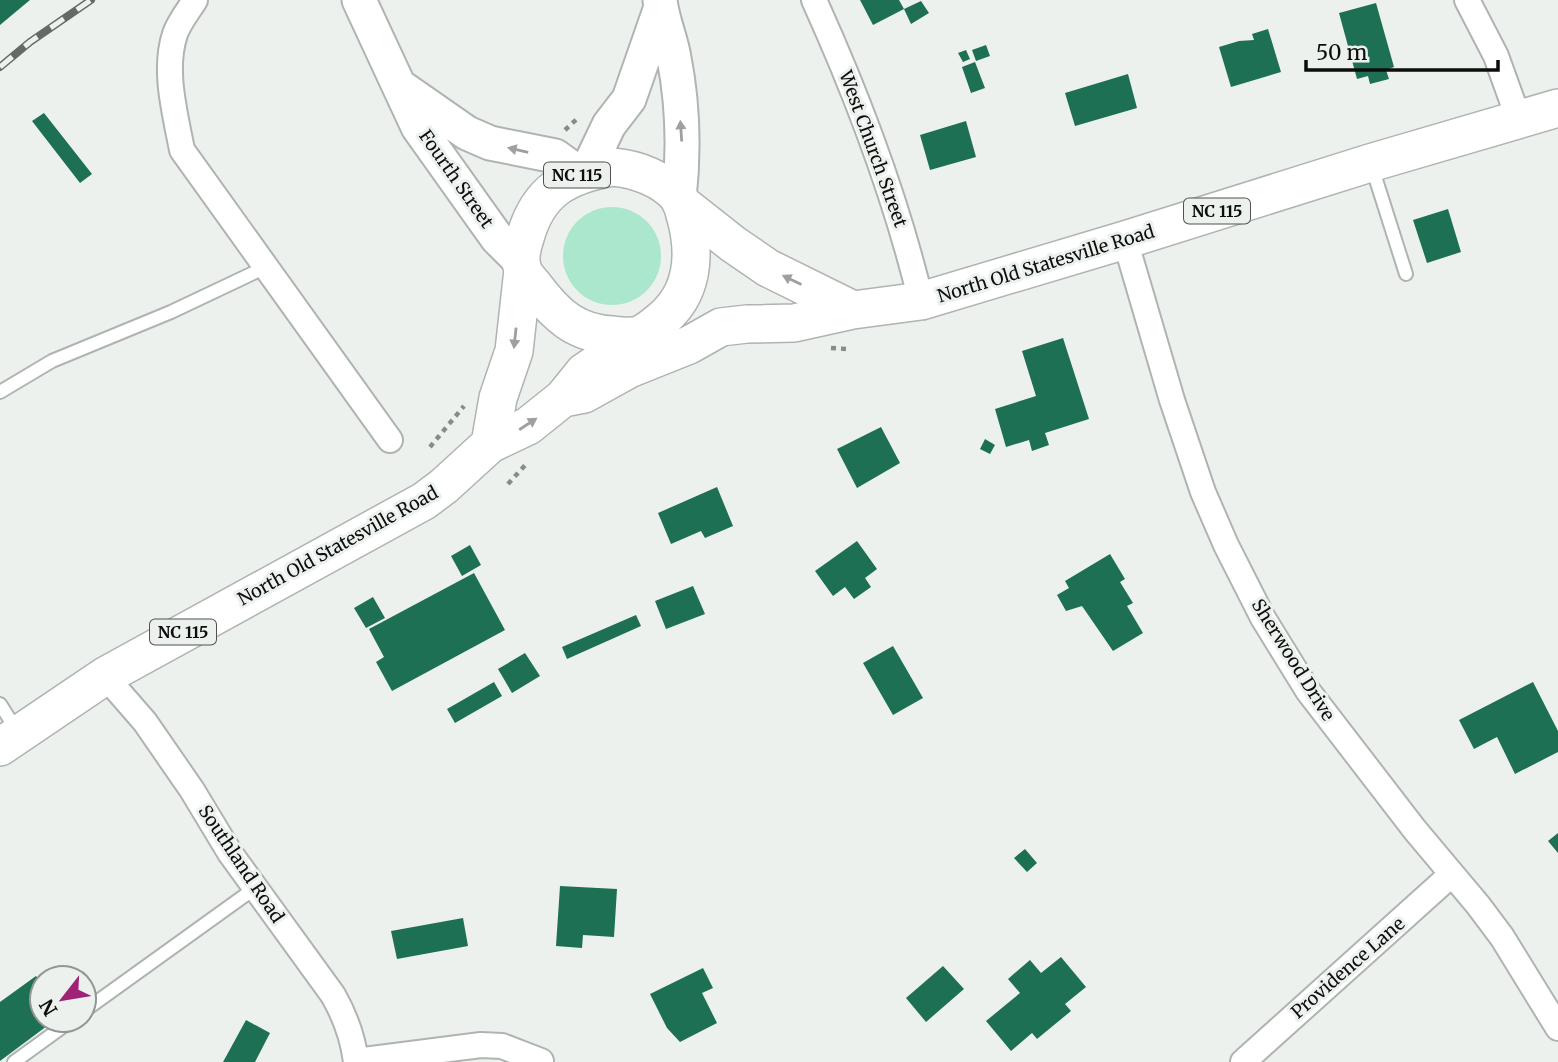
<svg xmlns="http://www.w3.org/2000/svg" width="1558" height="1062" viewBox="0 0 1558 1062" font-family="Merriweather,serif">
	<rect width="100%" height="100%" fill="#ecf1ee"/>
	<!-- green -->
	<path fill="#abe7cc" d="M563 256a49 49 0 1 1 98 0a49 49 0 1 1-98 0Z"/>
	<!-- building -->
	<path fill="#1d7053" d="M 0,0 L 30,0 L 0,25 Z
		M 860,0 L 899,0 L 904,9 L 873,25 Z
		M 921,1 L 929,13 L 911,24 L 904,9 Z
		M 1376,3 L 1394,67 L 1386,70 L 1389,79 L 1370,84 L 1368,76 L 1357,79 L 1339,13 Z
		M 1268,29 L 1281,72 L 1231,87 L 1219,47 L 1239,41 L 1254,40 L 1252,34 Z
		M 986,45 L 990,56 L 976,61 L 972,50 Z
		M 966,50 L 970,59 L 963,62 L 958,53 Z
		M 975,62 L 985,88 L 971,93 L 962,67 Z
		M 1128,74 L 1137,108 L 1075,126 L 1065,93 Z
		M 44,113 L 92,174 L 80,183 L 32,121 Z
		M 966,121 L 976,157 L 930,170 L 920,135 Z
		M 1448,209 L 1461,252 L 1427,263 L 1413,220 Z
		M 1063,338 L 1089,419 L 1045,433 L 1049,445 L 1032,451 L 1029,440 L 1006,447 L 995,409 L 1036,396 L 1022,351 Z
		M 881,427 L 900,463 L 857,488 L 837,449 Z
		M 985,439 L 995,445 L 990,454 L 980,449 Z
		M 717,487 L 733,526 L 705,538 L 701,531 L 671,544 L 658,513 Z
		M 857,541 L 877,569 L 865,578 L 871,587 L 854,599 L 845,587 L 833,596 L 815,571 Z
		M 470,545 L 481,565 L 462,576 L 451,556 Z
		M 1110,554 L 1125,579 L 1120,582 L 1133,603 L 1127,606 L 1143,633 L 1113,651 L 1082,606 L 1066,611 L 1057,595 L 1069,588 L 1065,581 Z
		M 474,573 L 505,630 L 392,691 L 376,662 L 384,657 L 369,629 Z
		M 693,586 L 705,614 L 666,629 L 655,601 Z
		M 373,597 L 385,618 L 366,628 L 354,608 Z
		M 636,615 L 641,626 L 567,659 L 562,647 Z
		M 893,646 L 923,698 L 893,715 L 863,663 Z
		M 525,653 L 540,676 L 512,693 L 498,669 Z
		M 494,682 L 502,696 L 455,723 L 447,709 Z
		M 1533,682 L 1558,731 L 1558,752 L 1515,774 L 1497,737 L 1474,749 L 1459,720 Z
		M 1558,833 L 1558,853 L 1548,841 Z
		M 1025,849 L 1037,863 L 1027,872 L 1014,858 Z
		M 560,886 L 617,889 L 614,937 L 583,935 L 582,948 L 556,946 Z
		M 463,918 L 468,946 L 397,959 L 391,931 Z
		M 1061,957 L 1086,987 L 1065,1004 L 1071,1011 L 1037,1039 L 1032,1033 L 1011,1051 L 986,1021 L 1020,993 L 1008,979 L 1030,960 L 1041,973 Z
		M 943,966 L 964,989 L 926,1022 L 906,998 Z
		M 703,968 L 713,988 L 702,993 L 717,1023 L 680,1042 L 667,1028 L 650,994 Z
		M 36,976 L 42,983 L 42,1020 L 55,1020 L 0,1061 L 0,1002 Z
		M 246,1020 L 270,1033 L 255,1062 L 223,1062 Z"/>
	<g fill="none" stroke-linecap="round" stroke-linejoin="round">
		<!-- lane casing -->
		<g stroke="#afb4b2" stroke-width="16">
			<path id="lane" d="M 1371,164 L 1406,274
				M 0,392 L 52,361 L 171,312 L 266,267
				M 0,704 L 17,731
				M 84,1011 L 255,888
				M 14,1062 L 72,1020"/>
		</g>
		<!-- street casing -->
		<g stroke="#afb4b2" stroke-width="28">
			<path id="street" d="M 195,0 C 189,10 179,22 175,34 C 163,70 175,113 182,150 L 390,440
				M 814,0 C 858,97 896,197 921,301
				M 1467,0 L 1496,56 L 1519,120
				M 1125,240 L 1172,400 L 1203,492 L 1226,545 L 1263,618 L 1308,691 L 1415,830 L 1478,905 L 1502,937 L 1558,1028
				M 105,676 L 145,722 L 192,790 L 230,853 L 333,995 C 345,1016 353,1037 356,1062
				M 356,1061 L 481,1045 L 502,1046 L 541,1061
				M 1243,1062 L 1452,874"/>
		</g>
		<!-- secondary casing -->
		<g stroke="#afb4b2" stroke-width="37">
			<path id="secondary" d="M 359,0 L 418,127 L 497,238 L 522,263
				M 660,0 C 662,20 671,39 674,58 C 683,104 684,153 679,199
				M 401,87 L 467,133 L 490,143 L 555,156 L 580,174
				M 587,171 L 609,125 L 629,99 L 661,7"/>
		</g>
		<!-- primary casing -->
		<g stroke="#afb4b2" stroke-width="40">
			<path id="primary" d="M 613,167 C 636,169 664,179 679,198 C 683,204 684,212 686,218 C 696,256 693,294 661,320 C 655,325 647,332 639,335 C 632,337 621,336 613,335 C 576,334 556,315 535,287 C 531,282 525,276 523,270 C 519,260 522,247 525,238 C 538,190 567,175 613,167 Z
				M 681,203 L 733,244 L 768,268 L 853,310
				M 563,398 L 584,394 L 629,369 L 689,345 L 721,327 L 747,324 L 794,323 L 853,310 L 921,301 L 1125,240 L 1370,163 L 1558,108
				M 490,444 L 498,398 L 514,351 L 523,270
				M 0,747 L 105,676 L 424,501 L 444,486 L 490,444 L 528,426 L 563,398 L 584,372 L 639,335"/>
		</g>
		<!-- path -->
		<path stroke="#878b89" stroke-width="4.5" stroke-dasharray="5 5" stroke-linecap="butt" d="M 565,130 L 579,117
			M 831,348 L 847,349
			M 430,447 L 464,406
			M 508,484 L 528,462"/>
		<!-- lane -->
		<use href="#lane" stroke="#fff" stroke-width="12"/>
		<!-- street -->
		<use href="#street" stroke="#fff" stroke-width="24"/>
		<!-- secondary -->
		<use href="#secondary" stroke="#fff" stroke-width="33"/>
		<!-- primary -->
		<use href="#primary" stroke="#fff" stroke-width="37"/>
		<!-- rail casing -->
		<g stroke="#656967" stroke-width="8">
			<path id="rail" d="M 0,67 L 30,42 L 91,0"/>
		</g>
		<!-- rail -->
		<use href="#rail" stroke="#ecf1ee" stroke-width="5" stroke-dasharray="16" stroke-linecap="butt"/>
	</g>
	<!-- one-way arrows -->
	<defs><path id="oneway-solid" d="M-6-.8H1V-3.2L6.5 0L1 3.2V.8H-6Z" transform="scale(1.75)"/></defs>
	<g fill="#9e9f9e">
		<use href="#oneway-solid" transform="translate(681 131) rotate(-94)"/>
		<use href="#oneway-solid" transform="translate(518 150) rotate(-167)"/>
		<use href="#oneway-solid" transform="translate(792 280) rotate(-154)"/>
		<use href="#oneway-solid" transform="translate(515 338) rotate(96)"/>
		<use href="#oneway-solid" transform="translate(528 424) rotate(-33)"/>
	</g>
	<g text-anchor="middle" stroke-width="6" stroke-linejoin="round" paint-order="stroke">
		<!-- shield labels -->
		<g fill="#ecf1ee" stroke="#4f5250" stroke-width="2">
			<rect x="544" y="162.5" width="66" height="25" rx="5"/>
			<rect x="1184" y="198.5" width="66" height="25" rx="5"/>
			<rect x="150" y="619.5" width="66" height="25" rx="5"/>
		</g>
		<g font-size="16" font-weight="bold" fill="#0c0e0d">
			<text x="577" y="181">NC 115</text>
			<text x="1217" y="217">NC 115</text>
			<text x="183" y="638">NC 115</text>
		</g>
		<!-- street labels -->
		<g font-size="18" fill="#0c0e0d" stroke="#ecf1ee">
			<text transform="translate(873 149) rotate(70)" y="6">West Church Street</text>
			<text transform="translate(456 179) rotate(55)" y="6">Fourth Street</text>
			<text transform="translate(1046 264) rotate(-17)" y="6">North Old Statesville Road</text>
			<text transform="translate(338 546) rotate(-29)" y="6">North Old Statesville Road</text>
			<text transform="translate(1293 660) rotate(58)" y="6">Sherwood Drive</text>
			<text transform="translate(241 864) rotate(56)" y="6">Southland Road</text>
			<text transform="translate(1348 968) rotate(-41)" y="6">Providence Lane</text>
		</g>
	</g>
	<!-- north arrow -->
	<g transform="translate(63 999) rotate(239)"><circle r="33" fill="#ecf1ee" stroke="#929694" stroke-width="2"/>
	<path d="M0-5L12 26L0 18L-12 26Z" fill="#a02276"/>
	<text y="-10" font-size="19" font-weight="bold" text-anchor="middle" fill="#0c0e0d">N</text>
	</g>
	<!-- scale -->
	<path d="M1306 60v10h192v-10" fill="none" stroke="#0c0e0d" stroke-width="3.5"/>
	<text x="1316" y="60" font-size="21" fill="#0c0e0d" stroke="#ecf1ee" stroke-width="5" paint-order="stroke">50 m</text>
</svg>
